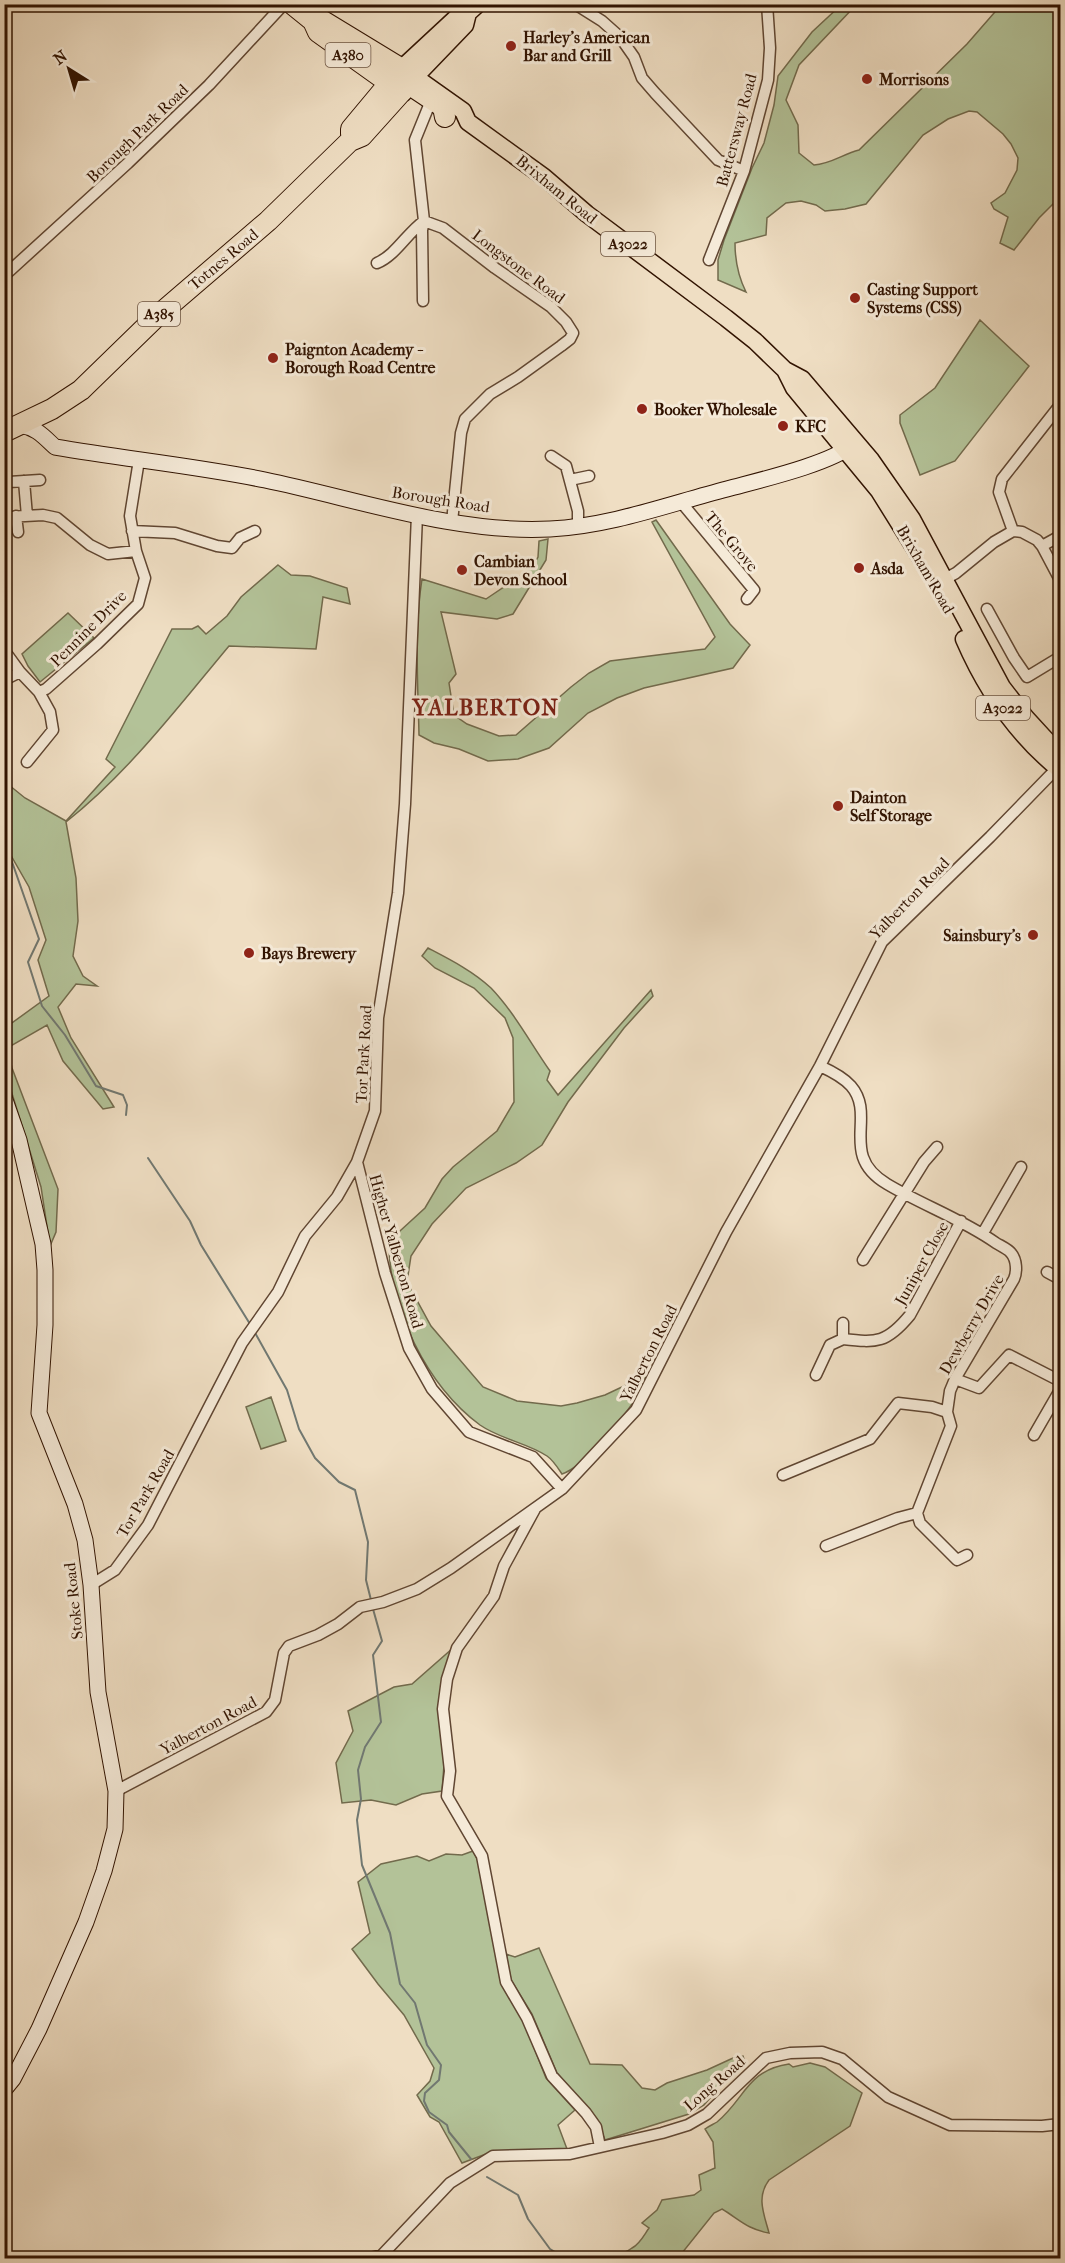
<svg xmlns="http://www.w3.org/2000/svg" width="1065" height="2263" viewBox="0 0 1065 2263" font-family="'IM FELL French Canon',serif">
	<rect width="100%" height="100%" fill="#efdec3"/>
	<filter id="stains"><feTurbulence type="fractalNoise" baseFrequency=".00333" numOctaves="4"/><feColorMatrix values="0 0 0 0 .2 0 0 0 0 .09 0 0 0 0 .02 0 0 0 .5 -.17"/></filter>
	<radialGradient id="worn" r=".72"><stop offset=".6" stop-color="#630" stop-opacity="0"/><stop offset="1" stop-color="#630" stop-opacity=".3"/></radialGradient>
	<!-- green -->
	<path fill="#b3c298" stroke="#726a4c" stroke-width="1.5" d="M 841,5 L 856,5 L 799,65 L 786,100 L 798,125 L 799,153 L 814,165 C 831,164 843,154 859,150 L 967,44 L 1001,5 L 1060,5 L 1060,197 L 1039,218 L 1014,250 L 1000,243 L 1008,217 L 994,209 L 991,203 L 1005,193 L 1017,170 L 1018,158 L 1011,144 L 1003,134 L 977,112 L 969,111 L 948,119 L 923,135 L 866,204 L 845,209 L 825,211 L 816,205 L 801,201 L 786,203 L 767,218 L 766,235 L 735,243 C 735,261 738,276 746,292 L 718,280 L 718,260 L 724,240 L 752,168 L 764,143 L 774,105 L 778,76 L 812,32 Z
		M 980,320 L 1029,366 L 955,461 L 920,475 L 900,423 L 900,415 L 935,388 Z
		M 656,520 L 730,624 L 750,645 L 733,668 L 644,688 L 617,698 L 588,713 L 549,748 L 518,759 L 488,761 L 459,749 L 434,743 L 419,735 C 418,684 414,630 422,579 L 486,599 L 532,568 L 538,557 L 539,541 L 548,539 L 546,560 L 513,614 L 497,619 L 441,612 L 456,674 L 449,683 L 454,715 L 467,724 L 499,736 L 516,735 L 571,687 L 589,673 L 610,661 L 705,649 L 715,637 L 652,522 Z
		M 278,565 L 291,575 L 310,576 L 347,588 L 350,604 L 323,597 L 316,649 L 229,646 C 178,707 129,772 66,822 L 76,878 L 78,921 L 73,956 L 83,976 L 97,986 L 76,984 L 58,1007 L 71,1038 L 114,1107 L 103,1109 L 63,1061 L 47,1025 L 7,1048 L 12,1068 L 58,1189 L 56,1232 L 50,1246 L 41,1187 L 5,1071 L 5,1028 L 49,996 L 38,960 L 46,940 L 29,887 L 5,845 L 4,781 L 25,798 L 66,821 L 115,767 L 106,759 L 172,629 L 192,629 L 198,626 L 206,634 L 227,616 L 241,597 Z
		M 68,613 L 94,638 L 40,682 L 28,666 L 22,654 Z
		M 428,948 C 449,959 473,971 491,988 C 514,1012 531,1044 550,1071 L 547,1080 L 558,1095 L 651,990 L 653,996 L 624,1028 L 568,1102 L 542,1145 L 516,1163 L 466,1188 L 432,1224 L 411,1256 L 407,1282 L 431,1326 L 483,1387 L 517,1401 L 561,1406 L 577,1403 L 605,1395 L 647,1375 C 643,1383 640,1392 635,1400 C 621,1420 584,1467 562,1474 C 558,1468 553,1460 547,1456 C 527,1443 500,1439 480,1425 C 427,1386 388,1307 389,1241 L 425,1208 L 442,1179 L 453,1167 L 497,1131 L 514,1102 L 513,1038 L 505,1018 L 474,988 L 435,968 L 422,956 Z
		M 271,1397 L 286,1441 L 261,1449 L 246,1407 Z
		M 453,1648 L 442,1791 L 422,1794 L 396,1805 L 371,1800 L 342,1803 L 336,1763 L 353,1731 L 348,1711 L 394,1687 L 412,1684 Z
		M 473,1851 L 478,1861 L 501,1982 L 524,2022 L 546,2078 L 575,2110 L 558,2125 L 567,2149 L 494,2151 L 462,2163 L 439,2122 L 430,2117 L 417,2095 L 430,2081 L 434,2068 L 404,2015 L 378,1984 L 352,1949 L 370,1933 L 358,1882 L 381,1864 L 417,1856 L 429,1861 L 446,1854 L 462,1855 Z
		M 539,1948 L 590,2064 L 622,2065 L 642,2088 L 655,2090 L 667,2083 L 707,2070 L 733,2058 L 743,2056 L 744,2059 L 704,2105 L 689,2114 L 605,2140 L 597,2119 L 557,2073 L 532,2014 L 511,1980 L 506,1954 L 515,1957 Z
		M 810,2063 L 825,2067 L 862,2093 L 850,2126 L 769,2180 C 756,2197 764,2214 769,2233 C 747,2229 740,2220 722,2209 L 714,2213 L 678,2258 L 614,2258 C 620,2253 626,2253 632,2248 C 640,2244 644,2235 649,2228 L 642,2223 L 657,2210 L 662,2200 L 694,2195 L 701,2190 L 699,2175 L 715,2168 L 713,2142 L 705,2129 C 709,2126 714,2124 717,2122 C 745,2099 747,2070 789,2064 L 793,2067 Z"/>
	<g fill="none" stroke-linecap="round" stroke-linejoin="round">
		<!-- stream -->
		<path stroke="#717871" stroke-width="2" d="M 11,859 L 39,939 L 28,962 L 42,1006 L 65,1035 L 96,1086 L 123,1095 L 127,1105 L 126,1115
			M 148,1158 L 190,1221 L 201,1245 L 250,1324
			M 254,1331 L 287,1390 L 299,1429 L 315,1458 L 339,1482 L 355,1490 L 368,1542 L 366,1580 L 371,1600
			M 373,1609 L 382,1641 L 373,1655 L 381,1722 L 365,1747 L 358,1770 L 361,1799 L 357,1820 L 362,1865 L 390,1933 L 400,1984 L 415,2003 L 427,2045 L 441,2065 L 439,2080 L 425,2093 L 424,2101 L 429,2112 L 447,2125 L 449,2132 L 471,2159
			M 487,2177 L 518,2195 L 528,2219 L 550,2249 L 565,2258
			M 576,2258 C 592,2251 609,2254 627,2257 L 627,2258"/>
		<!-- street casing -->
		<g stroke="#604632" stroke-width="13">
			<path id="street" d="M 575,4 L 602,21 L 620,37 L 634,57 L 642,78 L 655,93 L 718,160 L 744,171
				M 428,108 L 415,140 L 424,221 L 443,228 L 495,268 L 551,307 L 566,322 L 573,333 L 570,339 L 561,346 L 518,377 L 490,394 L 465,419 L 461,433 L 452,522
				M 709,260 L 744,171 L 768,80 L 770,48 L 767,4
				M 377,263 C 396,255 407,233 424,221
				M 4,276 L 128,163 L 209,85 L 284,4
				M 423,301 L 422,230 L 424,221
				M 551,456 L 566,466 L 578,511 L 578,525
				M 570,480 L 589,476
				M 24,481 L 27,516
				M 9,482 L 40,480
				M 681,502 L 754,590 L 747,599
				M 16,516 L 18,532
				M 7,517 L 43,515 L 57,518 L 90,545 L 108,554 L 136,551
				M 132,531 L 175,533 L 217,546 L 232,548 L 240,538 L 255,531
				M 1013,531 L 999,492 L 1002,479 L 1060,405
				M 1042,546 L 1060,536
				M 936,584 L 956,573 L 994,542 L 1013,531 L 1022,532 L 1037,540 L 1042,546 L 1060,580
				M 987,609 L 1014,658 L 1027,677 L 1060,657
				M 4,650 L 20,672
				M 4,680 L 20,672 L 39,692 L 46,689 L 97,644 L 138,604 L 145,578 L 136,551 L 130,516 L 139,460
				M 27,762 L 53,730 L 50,712 L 39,692
				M 820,1066 C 831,1071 843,1077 851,1086 C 877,1116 838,1155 887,1184 C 922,1205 962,1219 996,1243 C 1001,1246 1008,1249 1011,1253 C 1017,1260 1017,1272 1014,1279 L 955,1379 L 950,1391 L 947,1412 L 951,1426 L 917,1513 L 920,1523 L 957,1560 L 967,1555
				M 357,1162 L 385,1273 L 409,1348 L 432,1389 L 469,1432 L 533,1457 L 562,1489
				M 983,1233 L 1021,1167
				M 863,1260 L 924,1162 L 937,1147
				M 1047,1272 L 1060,1279
				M 843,1323 L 843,1339 C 877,1343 887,1343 910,1315 L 961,1221
				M 816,1375 L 830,1345 L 843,1339
				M 955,1379 L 979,1388 L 1009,1355 L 1060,1381
				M 1034,1435 L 1060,1390
				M 783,1475 L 870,1439 L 898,1403 L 932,1407 L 947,1412
				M 535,1509 L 504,1566 L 494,1596 L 457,1648 L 447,1679 L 443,1709 L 450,1771 L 447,1796 L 482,1856 L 506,1982 L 527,2018 L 552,2076 L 586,2113 L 596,2127 L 600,2147
				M 826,1546 L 898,1518 L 917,1513
				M 91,1585 L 115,1570 L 148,1525 L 242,1343 L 278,1292 L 305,1236 L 337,1197 L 357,1162 L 375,1111 L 378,1018 L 398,893 L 405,804 L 417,515
				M 116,1791 L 266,1712 L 275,1700 L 284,1653 L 289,1646 L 318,1635 L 338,1624 L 360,1607 L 383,1602 L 417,1589 L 451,1568 L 562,1489 L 636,1410 L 726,1232 L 820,1066 L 882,942 L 990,837 L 1060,765
				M 370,2258 L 382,2255 L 450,2183 L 493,2156 L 570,2154 L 662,2133 L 688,2125 L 707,2114 L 766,2058 L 790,2053 L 822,2052 L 842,2059 L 888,2097 L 950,2125 L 1042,2126 L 1060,2124"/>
		</g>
		<!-- secondary casing -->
		<g stroke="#311301" stroke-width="17">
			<path id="secondary" d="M 20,425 C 37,428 43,436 55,447 C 125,459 196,466 265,480 C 357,499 456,534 550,529 C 611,526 669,504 727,489 C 760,480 830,464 854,444
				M 4,1097 L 19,1140 L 43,1244 L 45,1270 L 45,1325 L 39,1413 L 75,1504 L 85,1540 L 91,1585 L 98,1692 L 116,1791 L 115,1829 L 104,1871 L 86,1922 L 39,2029 L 13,2079 L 4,2090"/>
		</g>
		<!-- primary casing -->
		<g stroke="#311301" stroke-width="19">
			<path id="primary" d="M 468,13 L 465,25 L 415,77 L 463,111 L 468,122 L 544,177 L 587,214 L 726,318 L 755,341 L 785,370 L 802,379 L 871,460 L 912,519 L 1002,687 L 1026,718 L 1060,755
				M 402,68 L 458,16 L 468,13 L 478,4
				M 785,370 L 794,388 L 879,491 L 927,568
				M 964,639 C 986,690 1017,735 1060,770"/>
		</g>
		<!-- highway casing -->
		<g stroke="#311301" stroke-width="22">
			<path id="highway" d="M 292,4 L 313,21 L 318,32 L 402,92
				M 398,77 L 443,107 L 445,117
				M 351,134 L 351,129 L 396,75
				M 4,432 L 52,409 L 81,390 L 155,318 L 268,221 L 350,141 L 362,136 L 415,77 L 323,21 L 313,21"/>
		</g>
		<!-- street -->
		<use href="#street" stroke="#f5ead8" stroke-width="10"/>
		<!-- secondary -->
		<use href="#secondary" stroke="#f5ead8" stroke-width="15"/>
		<!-- primary -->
		<use href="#primary" stroke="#efdec3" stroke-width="16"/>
		<!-- highway -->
		<use href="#highway" stroke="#efdec3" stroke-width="20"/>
	</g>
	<!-- markers -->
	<g fill="#8f2418" stroke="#f5ead8" stroke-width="2">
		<circle cx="511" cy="46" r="6"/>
		<circle cx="867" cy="79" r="6"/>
		<circle cx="855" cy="298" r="6"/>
		<circle cx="273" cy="358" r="6"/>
		<circle cx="642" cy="409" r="6"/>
		<circle cx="783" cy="426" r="6"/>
		<circle cx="859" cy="568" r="6"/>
		<circle cx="462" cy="570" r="6"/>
		<circle cx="838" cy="806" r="6"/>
		<circle cx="1033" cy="935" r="6"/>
		<circle cx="249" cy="953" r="6"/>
	</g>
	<g text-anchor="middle" stroke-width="6" stroke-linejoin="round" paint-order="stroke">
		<!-- shield labels -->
		<g fill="#f5ead8" stroke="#6c5442" stroke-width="1.5">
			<rect x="325.5" y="43" width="45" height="24" rx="4.5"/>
			<rect x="601" y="232" width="54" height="24" rx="4.5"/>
			<rect x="138" y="302" width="42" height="24" rx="4.5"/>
			<rect x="976" y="696" width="54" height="24" rx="4.5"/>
		</g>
		<g font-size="15" font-weight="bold" fill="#311301">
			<text x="348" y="60">A380</text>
			<text x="628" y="249">A3022</text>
			<text x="159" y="319">A385</text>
			<text x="1003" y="713">A3022</text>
		</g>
		<!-- poi labels -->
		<g font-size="16" font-weight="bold" fill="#311301" stroke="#f5ead8" text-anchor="start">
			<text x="523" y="43">Harley's American<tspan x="523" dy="18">Bar and Grill</tspan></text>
			<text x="879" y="85">Morrisons</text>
			<text x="867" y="295">Casting Support<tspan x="867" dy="18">Systems (CSS)</tspan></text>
			<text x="285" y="355">Paignton Academy -<tspan x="285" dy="18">Borough Road Centre</tspan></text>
			<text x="654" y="415">Booker Wholesale</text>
			<text x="795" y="432">KFC</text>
			<text x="474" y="567">Cambian<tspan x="474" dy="18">Devon School</tspan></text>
			<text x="871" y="574">Asda</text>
			<text x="850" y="803">Dainton<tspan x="850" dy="18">Self Storage</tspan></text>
			<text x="1021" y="941" text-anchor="end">Sainsbury's</text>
			<text x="261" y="959">Bays Brewery</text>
		</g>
		<!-- street labels -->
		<g font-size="16" fill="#311301" stroke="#f5ead8">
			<text transform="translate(736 130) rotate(-75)" y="6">Battersway Road</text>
			<text transform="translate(137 133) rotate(-44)" y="6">Borough Park Road</text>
			<text transform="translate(557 189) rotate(39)" y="6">Brixham Road</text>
			<text transform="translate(223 259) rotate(-40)" y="6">Totnes Road</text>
			<text transform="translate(519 266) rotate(37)" y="6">Longstone Road</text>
			<text transform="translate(441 499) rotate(9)" y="6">Borough Road</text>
			<text transform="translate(732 541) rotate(50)" y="6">The Grove</text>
			<text transform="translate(926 569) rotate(60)" y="6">Brixham Road</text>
			<text transform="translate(88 628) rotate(-45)" y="6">Pennine Drive</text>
			<text transform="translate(909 898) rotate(-46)" y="6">Yalberton Road</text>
			<text transform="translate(363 1054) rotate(-87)" y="6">Tor Park Road</text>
			<text transform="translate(397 1251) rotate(74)" y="6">Higher Yalberton Road</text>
			<text transform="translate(921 1263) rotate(-61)" y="6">Juniper Close</text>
			<text transform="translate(971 1324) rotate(-60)" y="6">Dewberry Drive</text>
			<text transform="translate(648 1353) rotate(-63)" y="6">Yalberton Road</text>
			<text transform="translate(145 1493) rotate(-60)" y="6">Tor Park Road</text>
			<text transform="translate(73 1601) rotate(-96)" y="6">Stoke Road</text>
			<text transform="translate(208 1725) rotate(-28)" y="6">Yalberton Road</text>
			<text transform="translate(714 2083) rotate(-41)" y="6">Long Road</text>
		</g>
		<!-- district labels -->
		<g font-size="22" font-weight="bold" letter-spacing="1.5" fill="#7a1f14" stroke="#f5ead8">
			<text x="486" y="715">YALBERTON</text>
		</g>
	</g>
	<!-- margin -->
	<rect width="1065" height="2263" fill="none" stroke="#efdec3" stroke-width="24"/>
	<rect x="6" y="6" width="1053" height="2251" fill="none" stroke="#311301" stroke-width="3"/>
	<rect x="12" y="12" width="1041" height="2239" fill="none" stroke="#311301" stroke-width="1.5"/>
	<!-- north arrow -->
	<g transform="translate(69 69) rotate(323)" stroke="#f5ead8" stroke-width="4.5" paint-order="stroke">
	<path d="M0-4.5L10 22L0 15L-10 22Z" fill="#311301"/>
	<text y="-9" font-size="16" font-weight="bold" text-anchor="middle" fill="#311301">N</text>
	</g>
	<rect width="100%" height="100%" filter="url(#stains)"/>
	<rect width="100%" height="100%" fill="url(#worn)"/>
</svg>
